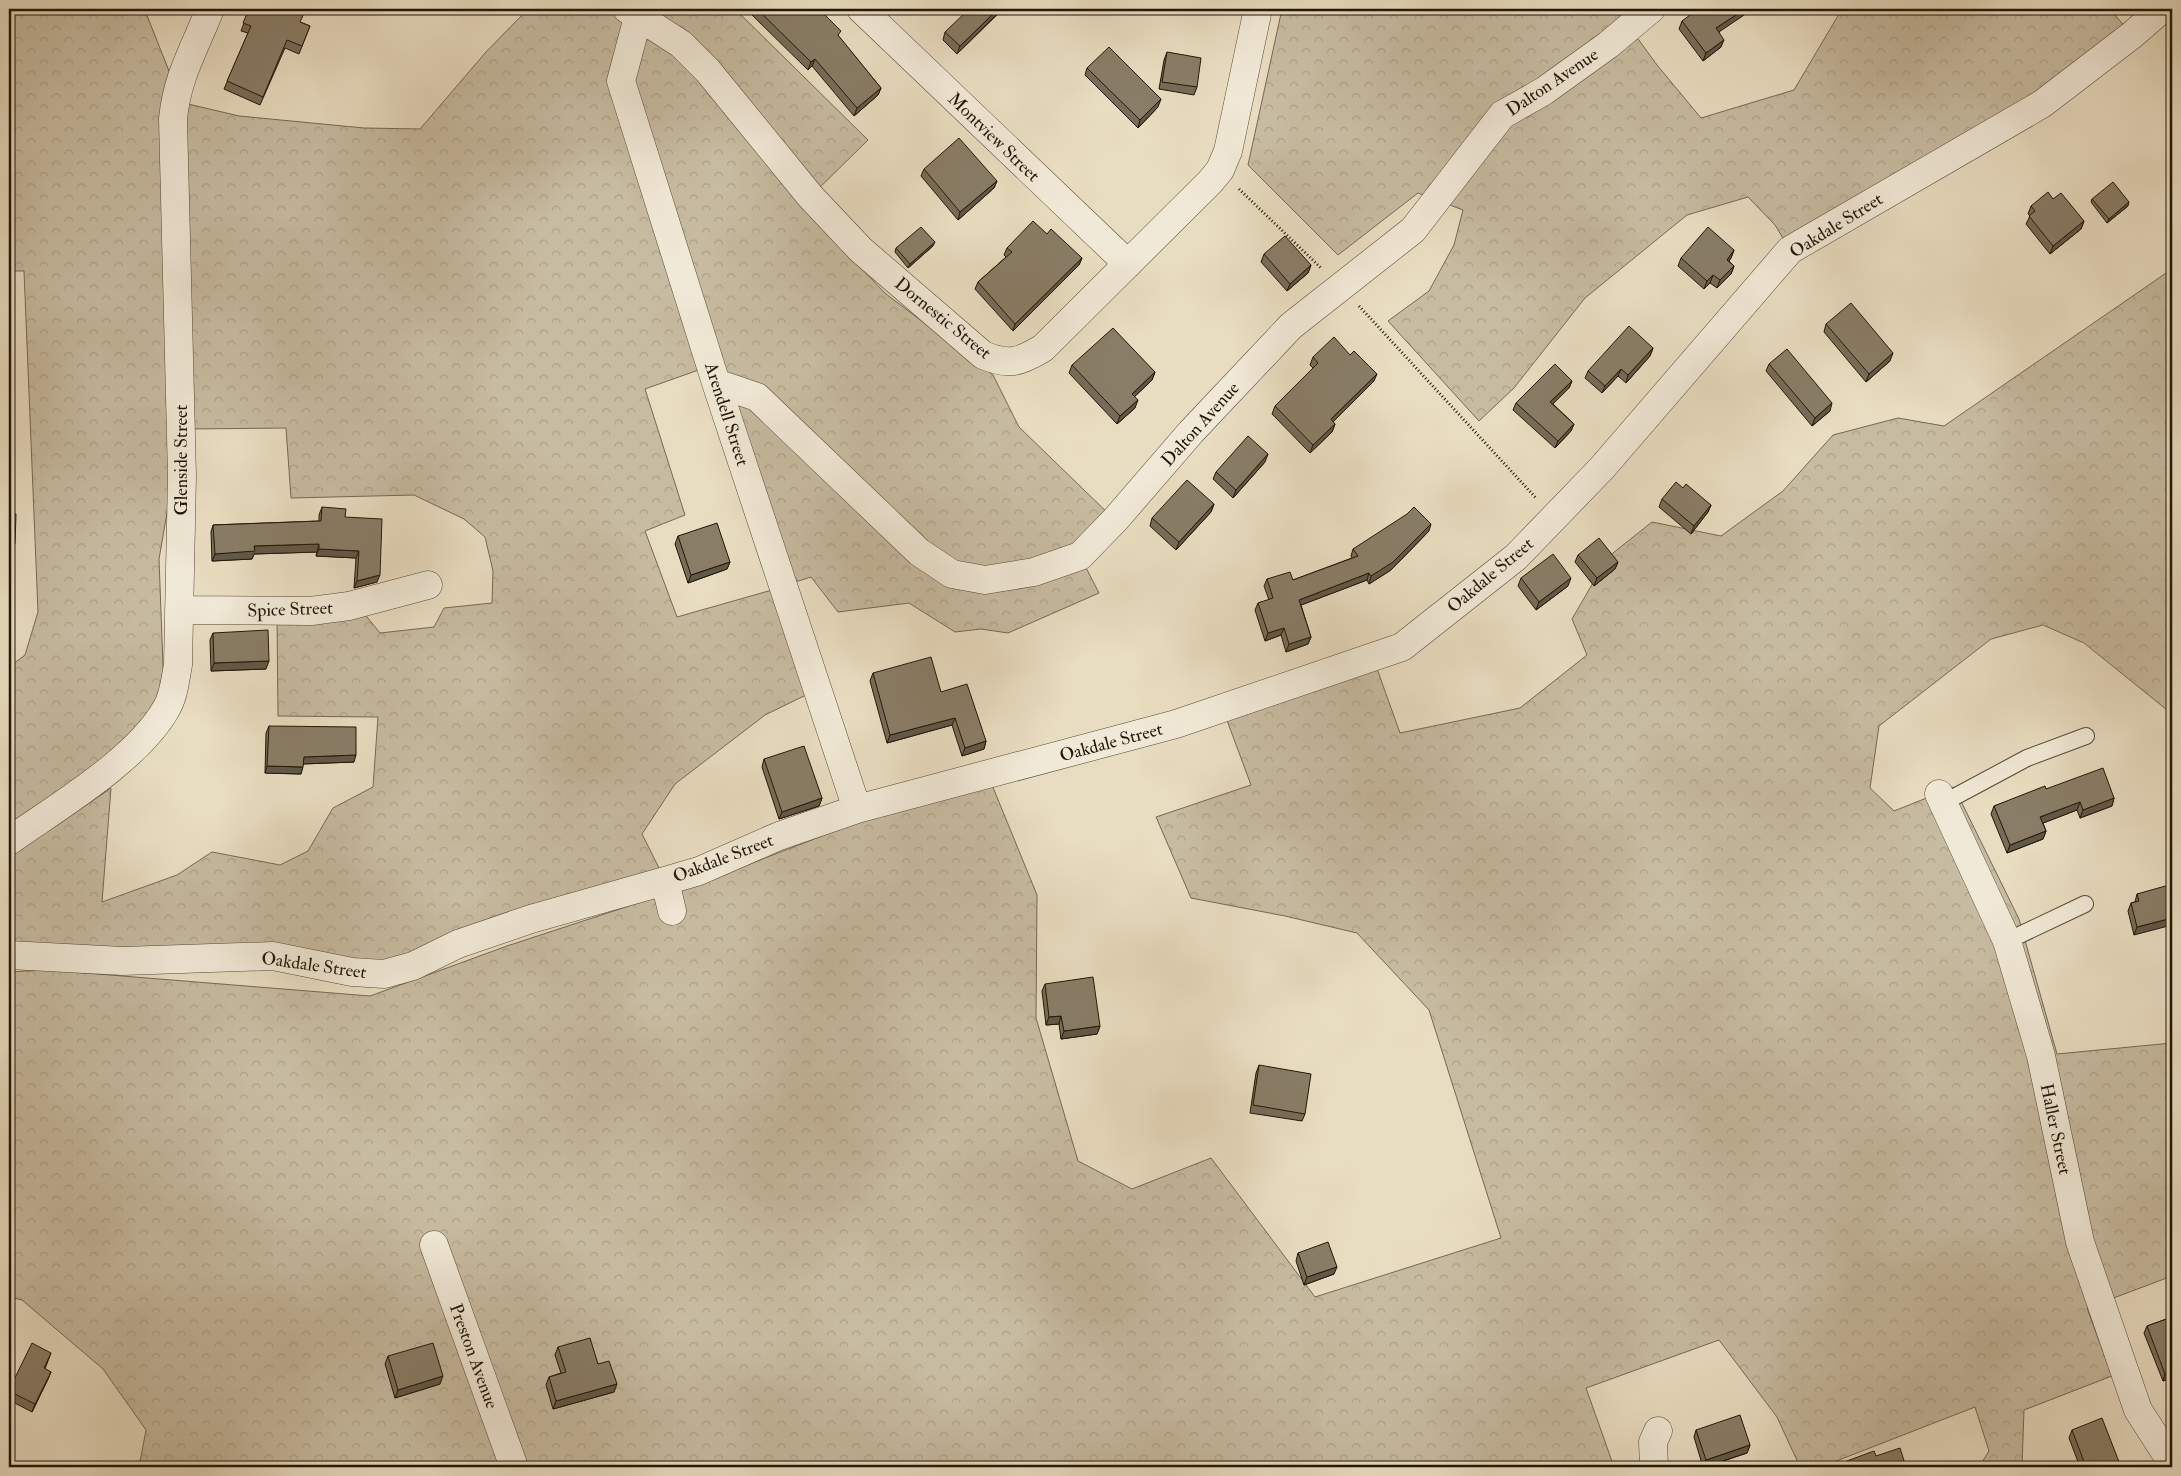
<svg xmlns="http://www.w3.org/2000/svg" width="2181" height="1476" viewBox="0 0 2181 1476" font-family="'IM FELL Double Pica',serif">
	<defs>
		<pattern id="forest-crowns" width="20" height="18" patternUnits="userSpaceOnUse" patternTransform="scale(1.25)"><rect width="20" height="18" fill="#c7bba1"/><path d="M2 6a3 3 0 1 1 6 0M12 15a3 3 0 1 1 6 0" fill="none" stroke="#aba089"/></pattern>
	</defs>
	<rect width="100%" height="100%" fill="#e9ddc1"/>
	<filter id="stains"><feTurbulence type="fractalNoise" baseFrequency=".004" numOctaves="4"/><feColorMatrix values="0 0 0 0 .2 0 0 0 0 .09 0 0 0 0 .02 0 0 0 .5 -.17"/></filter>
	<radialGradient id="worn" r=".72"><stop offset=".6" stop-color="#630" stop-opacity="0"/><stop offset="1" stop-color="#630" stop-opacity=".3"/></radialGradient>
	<!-- forest -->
	<path fill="url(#forest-crowns)" stroke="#746854" d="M 9,9 L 148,9 L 146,13 L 171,76 L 171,490 L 159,559 L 164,692 L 113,757 L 9,828 L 9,667 L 25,655 L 38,612 L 24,271 L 9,271 Z
		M 528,9 L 739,9 L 737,11 L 868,140 L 801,206 L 886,294 L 993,375 L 1019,427 L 1115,520 L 1080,556 L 1099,593 L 1008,633 L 981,629 L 955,632 L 909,603 L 838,612 L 811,577 L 792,583 L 721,362 L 645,389 L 685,515 L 645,531 L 677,617 L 772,590 L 808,694 L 765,715 L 675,784 L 642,834 L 661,872 L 379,969 L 9,946 L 9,858 L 111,788 L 102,902 L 177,875 L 212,852 L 280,865 L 308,851 L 333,808 L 373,787 L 378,717 L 278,716 L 277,617 L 363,612 L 380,633 L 434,627 L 444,608 L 492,603 L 493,571 L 485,537 L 464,519 L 414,495 L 291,498 L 286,428 L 189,429 L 186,110 L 188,104 L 239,116 L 364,128 L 420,129 L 486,52 Z
		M 1282,9 L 1640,9 L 1625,21 L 1657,65 L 1701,118 L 1794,90 L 1842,9 L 2110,9 L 2136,40 L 1797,261 L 1775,225 L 1748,197 L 1687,215 L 1585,298 L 1514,388 L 1479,421 L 1388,321 L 1429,291 L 1454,245 L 1463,210 L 1418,193 L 1338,255 L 1248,165 Z
		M 2172,269 L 2172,714 L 2084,643 L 2043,625 L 1991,639 L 1879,726 L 1870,788 L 1894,811 L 1954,787 L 2019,919 L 2057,1054 L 2172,1043 L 2172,1276 L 2087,1308 L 2112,1376 L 2024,1410 L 2022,1467 L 1979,1467 L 1989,1451 L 1975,1407 L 1821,1467 L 1800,1467 L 1777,1417 L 1719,1340 L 1586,1388 L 1614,1467 L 139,1467 L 146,1430 L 103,1369 L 22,1300 L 9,1297 L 9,972 L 62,969 L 60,971 L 370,996 L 507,946 L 708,880 L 861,821 L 992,785 L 1037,895 L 1036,1018 L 1078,1161 L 1132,1189 L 1211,1158 L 1315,1297 L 1501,1238 L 1429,1010 L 1357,933 L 1285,916 L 1191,898 L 1156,817 L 1251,785 L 1225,715 L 1376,666 L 1400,733 L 1520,708 L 1587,655 L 1572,619 L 1608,557 L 1652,522 L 1721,536 L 1783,491 L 1833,435 L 1898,418 L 1944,426 Z"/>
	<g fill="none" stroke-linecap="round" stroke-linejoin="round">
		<!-- service casing -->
		<g stroke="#534835" stroke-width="18">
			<path id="service" d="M 1943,803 L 2027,758 L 2086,736
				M 2007,941 L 2085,904"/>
		</g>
		<!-- minor casing -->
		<g stroke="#534835" stroke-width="29">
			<path id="minor" d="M 627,9 L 681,44 L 708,71 L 810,196 L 861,250 L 983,355 C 1009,366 1020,362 1043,348 L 1210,182 L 1220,170 L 1228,151 L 1258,9
				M 861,9 L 1128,264
				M 638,17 L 621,81 L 716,383 L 857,809
				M 716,383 L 757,397 L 919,552 L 952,574 L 985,580 L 1034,572 L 1080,556 L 1115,520 L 1191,432 L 1291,326 L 1413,230 L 1502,115 L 1544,91 L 1608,45 L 1651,9
				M 179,610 L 311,611 L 349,606 L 428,585
				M 1939,794 L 2007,941 L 2041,1056 L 2080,1242 L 2138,1410 L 2172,1463
				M 9,841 C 57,807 137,760 166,709 C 174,696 175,680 178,665 L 182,476 L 173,119 C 177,76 195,48 210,9
				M 665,881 L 699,871 L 779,836 L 857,809 L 1176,724 L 1402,647 L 1516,557 L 1602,468 L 1790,250 L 2042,104 L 2132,35 L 2162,9
				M 9,955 L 123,961 L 273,956 L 352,972 L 384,974 L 413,966 L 458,944 L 531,919 L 665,881 L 672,911
				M 434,1245 L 514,1467
				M 1654,1467 L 1653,1442 L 1658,1431"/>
		</g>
		<!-- path -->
		<path stroke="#211606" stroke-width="3" stroke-dasharray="1 2.5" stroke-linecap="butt" d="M 1239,189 L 1321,268
			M 1359,306 L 1536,498"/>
		<!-- service -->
		<use href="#service" stroke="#f1e9d7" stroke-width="16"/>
		<!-- minor -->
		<use href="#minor" stroke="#f1e9d7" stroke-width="28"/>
	</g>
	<!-- wall -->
	<path fill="#766c59" stroke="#211606" d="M 249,9 L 300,22 L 310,26 L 299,54 L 285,48 L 260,105 L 224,89 L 248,33 L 241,31 Z
		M 754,9 L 826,9 L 823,13 L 839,37 L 881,88 L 878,95 L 854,116 L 812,66 L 808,70 L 752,15 Z
		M 1002,10 L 957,54 L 943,40 L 945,32 Z
		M 1682,21 L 1719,32 L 1721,47 L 1703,61 L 1679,29 Z
		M 1167,52 L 1197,87 L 1194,95 L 1159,89 L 1164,60 Z
		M 1087,68 L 1158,107 L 1138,128 L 1085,75 Z
		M 924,169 L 997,181 L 994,188 L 958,220 L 921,176 Z
		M 2053,199 L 2084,221 L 2081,229 L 2050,254 L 2026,224 L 2030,216 L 2028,214 L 2031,206 Z
		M 2092,199 L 2128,206 L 2107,223 L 2091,202 Z
		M 1047,234 L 1082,258 L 1079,265 L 1013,331 L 975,289 L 978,282 L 1006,257 L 1004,255 L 1007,248 Z
		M 933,246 L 908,268 L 895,252 L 896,248 Z
		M 1734,250 L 1731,258 L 1729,261 L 1734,266 L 1731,274 L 1717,288 L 1710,283 L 1704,289 L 1678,266 L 1681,258 Z
		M 1264,254 L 1311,265 L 1308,273 L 1287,291 L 1261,262 Z
		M 1826,324 L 1890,361 L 1866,382 L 1824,332 Z
		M 1653,348 L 1650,356 L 1626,383 L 1618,376 L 1602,393 L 1585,378 L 1588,371 Z
		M 1313,357 L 1374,381 L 1333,422 L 1335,424 L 1332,432 L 1310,453 L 1272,414 L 1275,406 L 1313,368 L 1310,365 Z
		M 1769,364 L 1830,411 L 1812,426 L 1766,371 Z
		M 1072,365 L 1155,372 L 1152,380 L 1134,397 L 1135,408 L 1117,424 L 1069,373 Z
		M 1572,381 L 1569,388 L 1553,404 L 1574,424 L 1571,431 L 1555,448 L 1513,410 L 1516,403 Z
		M 1265,462 L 1233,498 L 1213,479 L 1216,472 Z
		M 1683,488 L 1711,505 L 1708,512 L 1691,534 L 1659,507 L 1662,499 Z
		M 1214,504 L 1211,512 L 1176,550 L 1150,526 L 1152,518 Z
		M 322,507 L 345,517 L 377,582 L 354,588 L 356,558 L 316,556 L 317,552 L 254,554 L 252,559 L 212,561 L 211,532 L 213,525 L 319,521 L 319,515 Z
		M 1429,531 L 1391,570 L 1369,584 L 1367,580 L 1301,605 L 1311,637 L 1308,644 L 1286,652 L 1281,635 L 1265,641 L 1255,610 L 1258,603 L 1269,600 L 1264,586 L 1267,579 L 1293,580 L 1352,558 L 1351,556 L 1353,549 Z
		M 678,536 L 730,562 L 727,569 L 688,583 L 675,544 Z
		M 1578,555 L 1618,562 L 1615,569 L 1594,586 L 1575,562 Z
		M 1521,578 L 1568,586 L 1536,610 L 1518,586 Z
		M 213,633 L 266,669 L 211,671 L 210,640 Z
		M 873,673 L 941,692 L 986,741 L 984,749 L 962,756 L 952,725 L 887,743 L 870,681 Z
		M 269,726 L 354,762 L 303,764 L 301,774 L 265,773 L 266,733 Z
		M 764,759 L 822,798 L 819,806 L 779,819 L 762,767 Z
		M 2046,789 L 2114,798 L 2112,806 L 2080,818 L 2077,810 L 2043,823 L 2046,831 L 2043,839 L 2007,853 L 1991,814 L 1994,806 Z
		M 2137,894 L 2172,894 L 2134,935 L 2128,911 L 2131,903 L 2135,902 Z
		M 1045,984 L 1100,1026 L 1097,1034 L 1061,1039 L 1059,1024 L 1046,1025 L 1042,991 Z
		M 1259,1065 L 1305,1114 L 1302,1121 L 1250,1113 L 1256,1073 Z
		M 1298,1253 L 1334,1274 L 1304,1285 L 1296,1261 Z
		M 2172,1317 L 2172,1378 L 2163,1381 L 2144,1333 L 2147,1326 Z
		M 558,1347 L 598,1364 L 614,1392 L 553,1409 L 546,1385 L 549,1377 L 561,1373 L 555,1355 Z
		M 51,1353 L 45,1369 L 51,1372 L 48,1379 L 32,1412 L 9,1400 L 9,1390 Z
		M 388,1356 L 440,1384 L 395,1398 L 385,1364 Z
		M 1696,1430 L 1750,1445 L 1747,1453 L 1706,1467 L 1703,1467 L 1694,1437 Z
		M 2072,1430 L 2121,1467 L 2080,1467 L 2069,1438 Z"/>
	<!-- shaded-wall -->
	<path fill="#605848" stroke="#211606" d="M 822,9 L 826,9 L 817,18 L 820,10 Z
		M 998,9 L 1002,9 L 957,54 L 960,46 Z
		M 1745,9 L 1753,9 L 1713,36 L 1716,28 Z
		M 1724,40 L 1721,47 L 1703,61 L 1706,53 Z
		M 815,59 L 812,66 L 808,70 L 811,62 Z
		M 881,88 L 878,95 L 854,116 L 857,108 Z
		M 1161,99 L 1158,107 L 1138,128 L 1140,120 Z
		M 997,181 L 994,188 L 958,220 L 960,212 Z
		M 2129,202 L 2128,206 L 2107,223 L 2109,219 Z
		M 2084,221 L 2081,229 L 2050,254 L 2053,246 Z
		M 935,242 L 933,246 L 908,268 L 910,264 Z
		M 1734,250 L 1731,258 L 1724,268 L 1727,260 Z
		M 1082,258 L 1079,265 L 1013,331 L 1015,324 Z
		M 1311,265 L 1308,273 L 1287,291 L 1290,284 Z
		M 1734,266 L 1731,274 L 1717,288 L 1720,280 Z
		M 1713,275 L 1710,283 L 1704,289 L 1707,281 Z
		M 1653,348 L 1650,356 L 1626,383 L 1628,375 Z
		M 1893,353 L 1890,361 L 1866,382 L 1869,374 Z
		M 1621,369 L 1618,376 L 1602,393 L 1605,386 Z
		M 1155,372 L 1152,380 L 1129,402 L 1132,394 Z
		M 1377,374 L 1374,381 L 1328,427 L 1331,419 Z
		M 1572,381 L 1569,388 L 1548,409 L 1550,402 Z
		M 1138,400 L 1135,408 L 1117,424 L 1120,416 Z
		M 1832,403 L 1830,411 L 1812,426 L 1815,418 Z
		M 1335,424 L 1332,432 L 1310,453 L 1313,445 Z
		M 1574,424 L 1571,431 L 1555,448 L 1558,441 Z
		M 1268,454 L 1265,462 L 1233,498 L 1236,490 Z
		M 1214,504 L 1211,512 L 1176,550 L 1179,542 Z
		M 1711,505 L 1708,512 L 1691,534 L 1694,526 Z
		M 1431,524 L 1429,531 L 1391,570 L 1369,584 L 1371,576 Z
		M 9,543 L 15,543 L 12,551 L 9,551 Z
		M 319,544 L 317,552 L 254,554 L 252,559 L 212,561 L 215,554 L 254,546 Z
		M 319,549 L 359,551 L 356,558 L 316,556 Z
		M 730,562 L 727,569 L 688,583 L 691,575 Z
		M 1618,562 L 1615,569 L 1594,586 L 1597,578 Z
		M 1369,573 L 1367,580 L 1296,607 L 1299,600 Z
		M 380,575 L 377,582 L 354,588 L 357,581 Z
		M 1571,578 L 1568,586 L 1536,610 L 1539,602 Z
		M 1284,628 L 1281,635 L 1265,641 L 1268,633 Z
		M 1311,637 L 1308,644 L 1286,652 L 1289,644 Z
		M 269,661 L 266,669 L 211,671 L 214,663 Z
		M 955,718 L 952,725 L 887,743 L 890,735 Z
		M 986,741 L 984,749 L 962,756 L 965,748 Z
		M 356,755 L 354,762 L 301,764 L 304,757 Z
		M 267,766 L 303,767 L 301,774 L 265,773 Z
		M 822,798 L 819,806 L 779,819 L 782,812 Z
		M 2114,798 L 2112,806 L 2080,818 L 2083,810 Z
		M 2080,802 L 2077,810 L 2038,825 L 2040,817 Z
		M 2046,831 L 2043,839 L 2007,853 L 2010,845 Z
		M 2172,918 L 2172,925 L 2134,935 L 2137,927 Z
		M 1061,1016 L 1059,1024 L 1046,1025 L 1049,1017 Z
		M 1100,1026 L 1097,1034 L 1061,1039 L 1064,1031 Z
		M 1337,1267 L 1334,1274 L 1304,1285 L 1307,1277 Z
		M 2172,1371 L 2172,1378 L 2163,1381 L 2165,1374 Z
		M 51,1372 L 48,1379 L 32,1412 L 35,1404 Z
		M 443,1376 L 440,1384 L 395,1398 L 398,1390 Z
		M 617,1384 L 614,1392 L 553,1409 L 556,1401 Z
		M 1750,1445 L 1747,1453 L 1704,1467 L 1706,1460 Z"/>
	<!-- building -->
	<path fill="#897d67" stroke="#211606" d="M 249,9 L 272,9 L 275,10 L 276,9 L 300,9 L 305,11 L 300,22 L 310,26 L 302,46 L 287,40 L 263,97 L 227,81 L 251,26 L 243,23 Z
		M 757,9 L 822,9 L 820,10 L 841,31 L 838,35 L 881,88 L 857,108 L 815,59 L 811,62 Z
		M 969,9 L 998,9 L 960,46 L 945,32 Z
		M 1698,9 L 1745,9 L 1716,28 L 1724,40 L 1706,53 L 1682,21 Z
		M 1109,47 L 1161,99 L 1140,120 L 1087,68 Z
		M 1167,52 L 1201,58 L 1197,87 L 1162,82 Z
		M 959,138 L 997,181 L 960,212 L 924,169 Z
		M 2113,182 L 2129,202 L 2109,219 L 2092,199 Z
		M 2048,192 L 2053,199 L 2061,193 L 2084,221 L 2053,246 L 2029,216 L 2035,211 L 2031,206 Z
		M 1033,221 L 1047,234 L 1051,229 L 1082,258 L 1015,324 L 978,282 L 1012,252 L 1007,248 Z
		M 921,227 L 935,242 L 910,264 L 896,248 Z
		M 1708,227 L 1734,250 L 1727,260 L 1734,266 L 1720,280 L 1713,275 L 1707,281 L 1681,258 Z
		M 1285,236 L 1311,265 L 1290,284 L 1264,254 Z
		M 1851,303 L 1893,353 L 1869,374 L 1826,324 Z
		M 1629,326 L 1653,348 L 1628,375 L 1621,369 L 1605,386 L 1588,371 Z
		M 1113,328 L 1155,372 L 1132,394 L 1138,400 L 1120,416 L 1072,365 Z
		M 1334,337 L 1350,355 L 1354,351 L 1377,374 L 1331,419 L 1335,424 L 1313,445 L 1275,406 L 1318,363 L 1313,357 Z
		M 1787,349 L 1832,403 L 1815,418 L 1769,364 Z
		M 1555,364 L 1572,381 L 1550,402 L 1574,424 L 1558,441 L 1516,403 Z
		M 1248,436 L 1268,454 L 1236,490 L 1216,472 Z
		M 1187,480 L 1214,504 L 1179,542 L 1152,518 Z
		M 1676,482 L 1683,488 L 1686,484 L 1711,505 L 1694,526 L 1662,499 Z
		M 322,507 L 346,509 L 345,517 L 382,519 L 380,575 L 357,581 L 359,551 L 319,549 L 319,544 L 254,546 L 255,551 L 215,554 L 213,525 L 321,521 Z
		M 1414,507 L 1431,524 L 1393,562 L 1371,576 L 1369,573 L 1299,600 L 1311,637 L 1289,644 L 1284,628 L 1268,633 L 1258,603 L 1273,598 L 1267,579 L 1290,572 L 1293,580 L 1358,556 L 1353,549 L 1407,514 Z
		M 9,514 L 16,514 L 15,543 L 9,543 Z
		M 717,523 L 730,562 L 691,575 L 678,536 Z
		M 1599,538 L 1618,562 L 1597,578 L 1578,555 Z
		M 1553,554 L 1571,578 L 1539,602 L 1521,578 Z
		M 268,630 L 269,661 L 214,663 L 213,633 Z
		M 931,657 L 941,692 L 967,684 L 986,741 L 965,748 L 955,718 L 890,735 L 873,673 Z
		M 269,726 L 356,727 L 356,755 L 304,757 L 303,767 L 267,766 Z
		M 804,746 L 822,798 L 782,812 L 764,759 Z
		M 2103,768 L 2114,798 L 2083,810 L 2080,802 L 2040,817 L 2046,831 L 2010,845 L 1994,806 L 2045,786 L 2046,789 Z
		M 2169,885 L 2172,894 L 2172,918 L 2137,927 L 2131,903 L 2139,901 L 2137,894 Z
		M 1093,977 L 1100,1026 L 1064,1031 L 1061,1016 L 1049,1017 L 1045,984 Z
		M 1259,1065 L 1311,1074 L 1305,1114 L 1253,1105 Z
		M 1328,1242 L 1337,1267 L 1307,1277 L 1298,1253 Z
		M 2172,1317 L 2172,1371 L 2165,1374 L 2147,1326 Z
		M 590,1338 L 598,1364 L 609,1361 L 617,1384 L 556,1401 L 549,1377 L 566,1372 L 558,1347 Z
		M 32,1343 L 51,1353 L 44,1368 L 51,1372 L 35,1404 L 9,1391 L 9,1390 Z
		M 433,1343 L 443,1376 L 398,1390 L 388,1356 Z
		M 1740,1415 L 1750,1445 L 1706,1460 L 1696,1430 Z
		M 2102,1418 L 2121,1467 L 2086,1467 L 2072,1430 Z
		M 1900,1448 L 1906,1467 L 1836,1467 L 1836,1465 L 1874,1451 L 1876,1456 Z"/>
	<g text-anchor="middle" stroke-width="4" stroke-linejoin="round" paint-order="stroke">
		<!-- street labels -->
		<g font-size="18" fill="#211606" stroke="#f1e9d7">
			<text transform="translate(1552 82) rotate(-34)" y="6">Dalton Avenue</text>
			<text transform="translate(994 137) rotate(44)" y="6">Montview Street</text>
			<text transform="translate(1836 225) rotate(-32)" y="6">Oakdale Street</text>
			<text transform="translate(943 318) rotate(39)" y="6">Dornestic Street</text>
			<text transform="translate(727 414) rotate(72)" y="6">Arendell Street</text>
			<text transform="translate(1200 424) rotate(-48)" y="6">Dalton Avenue</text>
			<text transform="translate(181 460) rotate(-90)" y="6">Glenside Street</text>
			<text transform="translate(1490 575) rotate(-40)" y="6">Oakdale Street</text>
			<text transform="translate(290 609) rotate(-2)" y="6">Spice Street</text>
			<text transform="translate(1111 742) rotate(-15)" y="6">Oakdale Street</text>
			<text transform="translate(723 858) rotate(-21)" y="6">Oakdale Street</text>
			<text transform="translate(314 965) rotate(8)" y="6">Oakdale Street</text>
			<text transform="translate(2056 1129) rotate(78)" y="6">Haller Street</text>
			<text transform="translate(474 1356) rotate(70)" y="6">Preston Avenue</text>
		</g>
	</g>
	<!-- margin -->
	<rect width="2181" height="1476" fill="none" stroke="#e9ddc1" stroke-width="30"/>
	<rect x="10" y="10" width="2161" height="1456" fill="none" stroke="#211606" stroke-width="2.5"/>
	<rect x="15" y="15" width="2151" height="1446" fill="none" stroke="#211606"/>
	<rect width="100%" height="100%" filter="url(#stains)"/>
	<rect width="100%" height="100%" fill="url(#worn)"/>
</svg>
